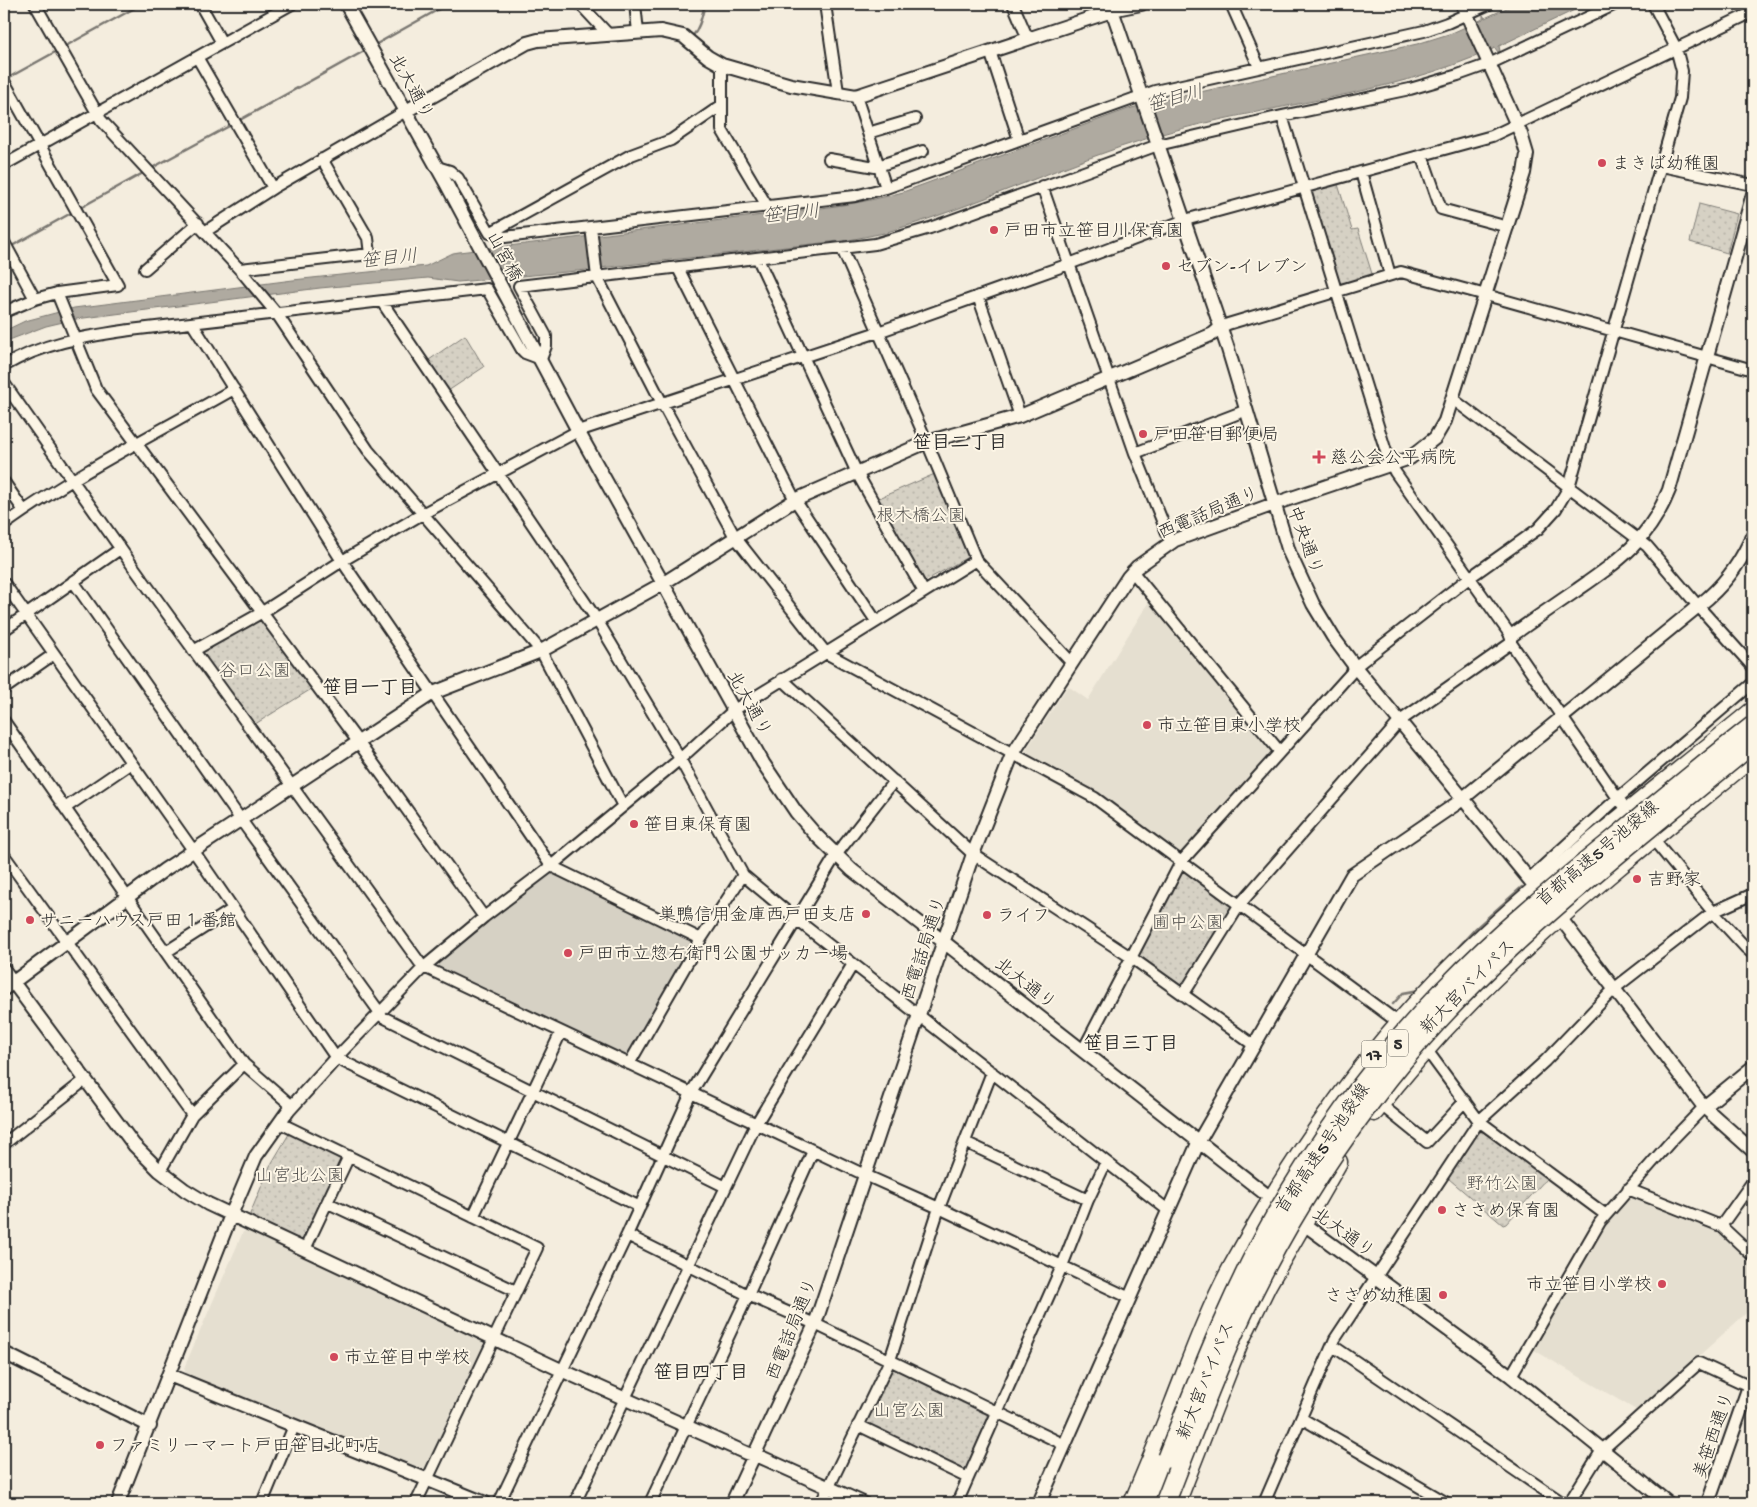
<svg xmlns="http://www.w3.org/2000/svg" width="1757" height="1507" viewBox="0 0 1757 1507" font-family="'Gochi Hand','Klee One',sans-serif">
	<defs>
		<pattern id="park-dots" width="8" height="8" patternUnits="userSpaceOnUse" patternTransform="scale(1.25)"><rect width="8" height="8" fill="#d6d1c4"/><path d="M2 2h.1M6 6h.1" fill="none" stroke="#b8b4a9" stroke-width="1.8" stroke-linecap="round"/></pattern>
	</defs>
	<rect width="100%" height="100%" fill="#f4edde"/>
	<filter id="ink" filterUnits="userSpaceOnUse"><feTurbulence type="fractalNoise" baseFrequency=".02" numOctaves="2"/><feDisplacementMap in="SourceGraphic" scale="10" xChannelSelector="R" yChannelSelector="G"/><feConvolveMatrix kernelMatrix="1 2 1 2 8 2 1 2 1" color-interpolation-filters="sRGB"/></filter>
	<g filter="url(#ink)">
		<!-- built -->
		<path fill="#e5dfd0" d="M 1150,600 L 1271,751 L 1271,757 L 1183,854 L 1181,855 L 1099,796 L 1023,755 L 1068,686 L 1088,700 Z
			M 1633,1195 L 1719,1229 L 1753,1262 L 1753,1307 L 1639,1410 L 1636,1410 L 1534,1350 L 1533,1347 L 1609,1218 L 1629,1196 Z
			M 248,1230 L 482,1341 L 485,1347 L 427,1470 L 423,1471 L 186,1374 L 184,1368 L 243,1232 Z"/>
		<!-- park -->
		<path fill="url(#park-dots)" stroke="#807e78" d="M 1337,181 L 1352,230 L 1358,229 L 1373,277 L 1338,288 L 1308,190 Z
			M 1699,204 L 1737,214 L 1727,253 L 1690,242 Z
			M 465,335 L 484,367 L 448,391 L 429,360 Z
			M 937,473 L 970,553 L 966,558 L 923,582 L 877,499 Z
			M 260,617 L 313,688 L 252,726 L 197,652 Z
			M 1181,871 L 1184,871 L 1234,903 L 1234,907 L 1185,985 L 1180,987 L 1139,958 L 1137,953 Z
			M 1479,1132 L 1483,1132 L 1545,1176 L 1546,1179 L 1506,1224 L 1503,1225 L 1449,1179 L 1448,1175 Z
			M 289,1134 L 291,1134 L 339,1157 L 341,1163 L 305,1238 L 300,1240 L 253,1218 L 250,1214 L 270,1166 Z
			M 895,1367 L 986,1412 L 990,1416 L 968,1468 L 963,1470 L 864,1423 L 891,1369 Z"/>
		<!-- pitch -->
		<path fill="#d6d1c4" stroke="#807e78" d="M 551,866 L 701,939 L 629,1064 L 424,967 Z"/>
		<!-- water -->
		<path fill="#afaaa0" stroke="#7a7771" d="M 1515,4 L 1587,4 L 1499,46 L 1500,51 L 1498,52 L 1495,48 C 1387,98 1267,103 1155,136 C 1064,163 978,206 887,232 L 888,236 L 885,236 L 884,233 L 844,241 L 843,244 L 840,244 L 839,241 L 591,269 L 590,272 L 588,272 L 587,270 L 458,282 L 428,278 L 320,288 L 76,319 L 46,326 L 4,342 L 4,331 L 25,321 L 74,308 L 293,280 L 426,266 L 453,253 L 459,252 L 771,214 L 771,210 L 773,210 L 774,213 C 818,209 861,204 903,192 L 1128,109 L 1155,102 L 1417,44 L 1452,33 L 1483,19 L 1483,15 L 1485,18 Z"/>
		<g fill="none" stroke-linecap="round" stroke-linejoin="round">
			<!-- stream -->
			<path stroke="#7a7771" stroke-width="2.5" d="M 692,37 C 700,28 702,15 705,4
				M 373,46 L 448,4
				M 62,48 L 142,4
				M 8,78 L 57,51
				M 238,121 L 366,50
				M 150,169 L 233,124
				M 78,209 L 145,172
				M 10,247 L 73,212
				M 1438,969 L 1475,929 L 1522,887
				M 1393,1004 L 1403,993 L 1419,990"/>
			<!-- minor casing -->
			<g stroke="#2b2b2b" stroke-width="14">
				<path id="minor" d="M 35,4 L 101,120 L 242,272 L 277,314 L 368,450 L 541,651 L 623,806
					M 200,4 L 222,43
					M 580,4 L 608,34
					M 635,4 L 638,32
					M 825,4 L 838,92
					M 1013,4 L 1028,39
					M 1231,4 L 1259,67
					M 990,51 L 1019,140
					M 197,57 L 273,188
					M 4,83 L 5,83 L 118,285 L 57,293 L 35,299 L 4,312
					M 856,96 L 886,188
					M 722,105 L 722,130 L 767,206
					M 1282,116 L 1388,458 L 1395,472 L 1511,636 L 1511,643 L 1617,797 L 1629,812
					M 868,133 L 915,119
					M 1422,155 L 1441,209 L 1508,227
					M 829,159 L 875,167 L 923,151
					M 4,165 L 292,4
					M 1661,166 L 1753,185
					M 437,167 L 450,171 L 458,178 L 490,233 L 505,237 L 855,196 L 886,188 L 1155,91 L 1424,31 L 1447,23 L 1489,4
					M 1361,172 L 1390,275
					M 1042,186 L 1135,453 L 1171,543
					M 591,227 L 597,277 L 662,403 L 735,537 L 826,653 L 1095,798 L 1399,1023
					M 206,231 L 273,188 L 406,111
					M 490,233 L 631,155 L 671,140 L 722,105 L 722,65
					M 4,242 L 35,299
					M 842,249 L 927,442 L 976,560 L 1072,663
					M 758,259 L 857,473 L 924,592
					M 678,268 L 795,500 L 876,621
					M 145,269 L 198,223
					M 240,269 L 370,254 L 368,238 L 322,159
					M 57,293 L 96,389 L 356,739 L 484,917
					M 978,296 L 1020,416
					M 382,302 L 597,620 L 680,759 L 743,875 L 797,920 L 1169,1211
					M 192,323 L 342,561 L 551,866 L 701,939
					M 1220,328 L 1228,324 L 1401,272 L 1486,295 L 1753,370
					M 4,366 C 45,342 83,337 130,330 L 487,289 L 522,350 L 525,353 L 541,359 L 546,346 L 546,336 L 519,286 L 875,244 L 930,228 L 1158,145 L 1282,116 L 1410,89 L 1458,75 L 1489,64 L 1616,4
					M 4,383 L 132,565 L 420,963 L 424,967 L 865,1175 L 939,1208 L 1130,1298
					M 1454,400 L 1647,546 L 1699,607 L 1753,667
					M 1135,453 L 1247,410
					M 4,482 L 24,511
					M 4,525 C 76,473 157,433 234,389
					M 1132,571 L 1280,752
					M 73,581 L 241,820 L 383,1017 L 726,1187
					M 4,583 L 193,850 L 336,1058 L 640,1207
					M 4,630 L 120,549
					M 193,651 L 261,613 L 342,561 L 424,513 L 578,431 L 881,331 L 1069,264 L 1185,220 L 1492,136 L 1753,12
					M 782,679 L 973,854 L 1132,958 L 1255,1046
					M 4,689 L 54,654
					M 4,721 L 244,1064 L 292,1106
					M 65,808 L 131,763
					M 1652,838 L 1713,912 L 1746,948 L 1753,954
					M 4,855 L 192,1115
					M 1529,879 L 1618,798 L 1753,683
					M 166,952 L 233,909
					M 1183,995 L 1240,904 L 1400,721 L 1511,643
					M 1426,1049 L 1479,1121 L 1606,1215
					M 1083,1050 L 1181,862 L 1360,663 L 1469,578 L 1538,529 L 1556,509 L 1569,487 L 1680,98 L 1682,71 L 1676,48 L 1653,4
					M 336,1058 L 424,967 L 484,917 L 551,866 L 680,759 L 734,710 L 976,560
					M 629,1064 L 701,939 L 743,875
					M 1380,1104 L 1427,1142 L 1465,1101
					M 280,1123 L 537,1248 L 416,1503
					M 965,1142 L 1088,1200
					M 4,1144 L 85,1080
					M 160,1171 L 192,1115 L 244,1064
					M 1628,1189 L 1721,1226 L 1753,1256
					M 328,1203 L 516,1291
					M 473,1217 L 561,1032
					M 1721,1226 L 1753,1181
					M 627,1235 L 748,1295 L 815,1324 L 1065,1445
					M 305,1249 L 349,1156
					M 1333,1346 L 1563,1503
					M 1511,1376 L 1600,1222 L 1672,1140 L 1704,1107
					M 1301,1418 L 1447,1503
					M 858,1425 L 968,1478
					M 262,1503 L 294,1426
					M 499,1503 L 627,1235 L 691,1093 L 836,855 L 894,781
					M 575,1503 L 756,1124 L 853,964
					M 650,1503 L 748,1295 L 813,1151
					M 821,1503 L 890,1360 L 939,1208 L 992,1072
					M 957,1503 L 1062,1266 L 1088,1200 L 1106,1162
					M 1264,1503 L 1335,1339 L 1479,1121 L 1545,1061 L 1615,988 L 1713,912 L 1753,894
					M 1569,1503 L 1602,1450 L 1699,1363 L 1753,1388"/>
			</g>
			<!-- tertiary casing -->
			<g stroke="#2b2b2b" stroke-width="16">
				<path id="tertiary" d="M 346,4 L 447,185 L 578,431 L 763,763 L 796,812 L 815,834 L 852,870 L 1277,1203
					M 1110,4 L 1228,349 L 1289,552 L 1313,604 L 1333,637 L 1356,668 L 1542,895
					M 406,111 L 527,43 L 538,40 L 661,31 L 683,36 L 708,57 L 722,65 L 791,85 L 856,96 L 1121,8 L 1141,4
					M 1511,636 C 1533,620 1555,605 1577,590 C 1620,560 1649,540 1669,490 L 1753,194
					M 1555,911 L 1704,1107 L 1753,1151
					M 4,970 L 134,1145 L 160,1171 L 185,1190 L 208,1204 L 561,1370 L 746,1453 L 763,1458 L 863,1503
					M 4,989 L 164,870 L 433,693 L 541,651 L 662,584 L 795,500 L 927,442 L 1020,416 L 1213,334 L 1220,328
					M 1704,1107 L 1753,1067
					M 1297,1219 L 1511,1376 L 1668,1503
					M 4,1353 L 150,1426
					M 169,1375 L 485,1503
					M 118,1503 L 231,1215 L 256,1156 L 288,1111 L 336,1058
					M 732,1503 L 815,1324 L 973,854 L 1012,755 L 1128,577 L 1137,567 L 1175,540 L 1274,504 L 1410,458 L 1435,438 L 1445,421 L 1524,173 L 1527,154 L 1521,134 L 1462,4
					M 1039,1503 L 1199,1141 L 1352,875 L 1456,804 L 1708,598 C 1728,580 1743,559 1753,534
					M 1708,1503 L 1747,1392 L 1753,1379"/>
			</g>
			<!-- trunk casing -->
			<g stroke="#2b2b2b" stroke-width="21">
				<path id="trunk" d="M 1374,1112 C 1480,972 1619,866 1753,756
					M 1133,1503 C 1147,1470 1161,1437 1174,1403 C 1192,1357 1209,1310 1233,1266 C 1289,1165 1356,1065 1437,982 C 1534,883 1646,799 1753,711
					M 1176,1503 L 1239,1342 L 1267,1285 L 1338,1162"/>
			</g>
			<!-- motorway casing -->
			<g stroke="#2b2b2b" stroke-width="22">
				<path id="motorway" d="M 1144,1503 L 1167,1458"/>
			</g>
			<!-- minor -->
			<use href="#minor" stroke="#fcf5e5" stroke-width="10"/>
			<!-- tertiary -->
			<use href="#tertiary" stroke="#fcf5e5" stroke-width="12"/>
			<!-- trunk -->
			<use href="#trunk" stroke="#fcf5e5" stroke-width="18"/>
			<!-- motorway -->
			<use href="#motorway" stroke="#fcf5e5" stroke-width="19"/>
			<!-- motorway-bridge casing -->
			<g stroke="#2b2b2b" stroke-width="22" stroke-linecap="butt">
				<path id="motorway-bridge" d="M 1167,1458 C 1200,1376 1231,1295 1275,1217 C 1322,1135 1380,1055 1447,987 C 1498,934 1555,887 1612,841 C 1659,802 1706,763 1753,726
					M 1165,1503 C 1187,1447 1208,1390 1233,1334 C 1273,1244 1327,1157 1388,1079 C 1488,951 1628,846 1753,743"/>
			</g>
			<!-- motorway-bridge -->
			<use href="#motorway-bridge" stroke="#fcf5e5" stroke-width="19"/>
		</g>
	</g>
	<!-- markers -->
	<g fill="#d1495b" stroke="#fcf5e5" stroke-width="2">
		<circle cx="1602" cy="163" r="5"/>
		<circle cx="994" cy="230" r="5"/>
		<circle cx="1166" cy="266" r="5"/>
		<circle cx="1143" cy="434" r="5"/>
		<path d="M1316.5 449.5h5v5h5v5h-5v5h-5v-5h-5v-5h5z"/>
		<circle cx="1147" cy="725" r="5"/>
		<circle cx="634" cy="824" r="5"/>
		<circle cx="1637" cy="879" r="5"/>
		<circle cx="866" cy="914" r="5"/>
		<circle cx="987" cy="915" r="5"/>
		<circle cx="30" cy="920" r="5"/>
		<circle cx="568" cy="953" r="5"/>
		<circle cx="1442" cy="1210" r="5"/>
		<circle cx="1662" cy="1284" r="5"/>
		<circle cx="1443" cy="1295" r="5"/>
		<circle cx="334" cy="1357" r="5"/>
		<circle cx="100" cy="1445" r="5"/>
	</g>
	<g text-anchor="middle" stroke-width="4" stroke-linejoin="round" paint-order="stroke">
		<!-- shield labels -->
		<g fill="#fcf5e5" stroke="#6a6863" stroke-width="1">
			<rect x="1388" y="1029.5" width="20" height="27" rx="4"/>
			<rect x="1361.5" y="1040.5" width="25" height="27" rx="4"/>
		</g>
		<g font-size="16" font-weight="bold" fill="#2b2b2b">
			<text x="1398" y="1049">5</text>
			<text x="1374" y="1060">17</text>
		</g>
		<!-- street labels -->
		<g font-size="18" fill="#2b2b2b" stroke="#fcf5e5">
			<text transform="translate(412 86) rotate(61)" y="6">北大通り</text>
			<text transform="translate(505 256) rotate(62)" y="6">山宮橋</text>
			<text transform="translate(1208 512) rotate(-23)" y="6">西電話局通り</text>
			<text transform="translate(1306 540) rotate(70)" y="6">中央通り</text>
			<text transform="translate(750 703) rotate(61)" y="6">北大通り</text>
			<text transform="translate(1597 853) rotate(-40)" y="6">首都高速5号池袋線</text>
			<text transform="translate(923 948) rotate(-72)" y="6">西電話局通り</text>
			<text transform="translate(1026 983) rotate(38)" y="6">北大通り</text>
			<text transform="translate(1467 986) rotate(-45)" y="6">新大宮バイパス</text>
			<text transform="translate(1322 1148) rotate(-56)" y="6">首都高速5号池袋線</text>
			<text transform="translate(1344 1232) rotate(36)" y="6">北大通り</text>
			<text transform="translate(791 1329) rotate(-68)" y="6">西電話局通り</text>
			<text transform="translate(1205 1380) rotate(-68)" y="6">新大宮バイパス</text>
			<text transform="translate(1713 1435) rotate(-71)" y="6">美笹西通り</text>
		</g>
		<!-- poi labels -->
		<g font-size="18" fill="#2b2b2b" stroke="#fcf5e5" text-anchor="start">
			<text x="1612" y="169">まきば幼稚園</text>
			<text x="1004" y="236">戸田市立笹目川保育園</text>
			<text x="1176" y="272">セブン-イレブン</text>
			<text x="1153" y="440">戸田笹目郵便局</text>
			<text x="1330" y="463">慈公会公平病院</text>
			<text x="1157" y="731">市立笹目東小学校</text>
			<text x="644" y="830">笹目東保育園</text>
			<text x="1647" y="885">吉野家</text>
			<text x="856" y="920" text-anchor="end">巣鴨信用金庫西戸田支店</text>
			<text x="997" y="921">ライフ</text>
			<text x="40" y="926">サニーハウス戸田１番館</text>
			<text x="578" y="959">戸田市立惣右衛門公園サッカー場</text>
			<text x="1452" y="1216">ささめ保育園</text>
			<text x="1652" y="1290" text-anchor="end">市立笹目小学校</text>
			<text x="1433" y="1301" text-anchor="end">ささめ幼稚園</text>
			<text x="344" y="1363">市立笹目中学校</text>
			<text x="110" y="1451">ファミリーマート戸田笹目北町店</text>
		</g>
		<!-- park labels -->
		<g font-size="18" fill="#565451" stroke="#fcf5e5">
			<text x="921" y="521">根木橋公園</text>
			<text x="255" y="676">谷口公園</text>
			<text x="1188" y="928">圃中公園</text>
			<text x="300" y="1181">山宮北公園</text>
			<text x="1502" y="1189">野竹公園</text>
			<text x="909" y="1416">山宮公園</text>
		</g>
		<!-- water labels -->
		<g font-size="19" font-style="italic" fill="#595754" stroke="#fcf5e5">
			<text transform="translate(1175 97) rotate(-15)" y="7">笹目川</text>
			<text transform="translate(791 212) rotate(-6)" y="7">笹目川</text>
			<text transform="translate(389 257) rotate(-6)" y="7">笹目川</text>
		</g>
		<!-- neighbourhood labels -->
		<g font-size="19" font-weight="bold" fill="#2b2b2b" stroke="#fcf5e5">
			<text x="960" y="448">笹目二丁目</text>
			<text x="370" y="693">笹目一丁目</text>
			<text x="1131" y="1049">笹目三丁目</text>
			<text x="701" y="1378">笹目四丁目</text>
		</g>
	</g>
	<!-- margin -->
	<rect width="1757" height="1507" fill="none" stroke="#fcf5e5" stroke-width="20"/>
	<rect x="10" y="10" width="1737" height="1487" fill="none" stroke="#2b2b2b" stroke-width="2" filter="url(#ink)"/>
</svg>
